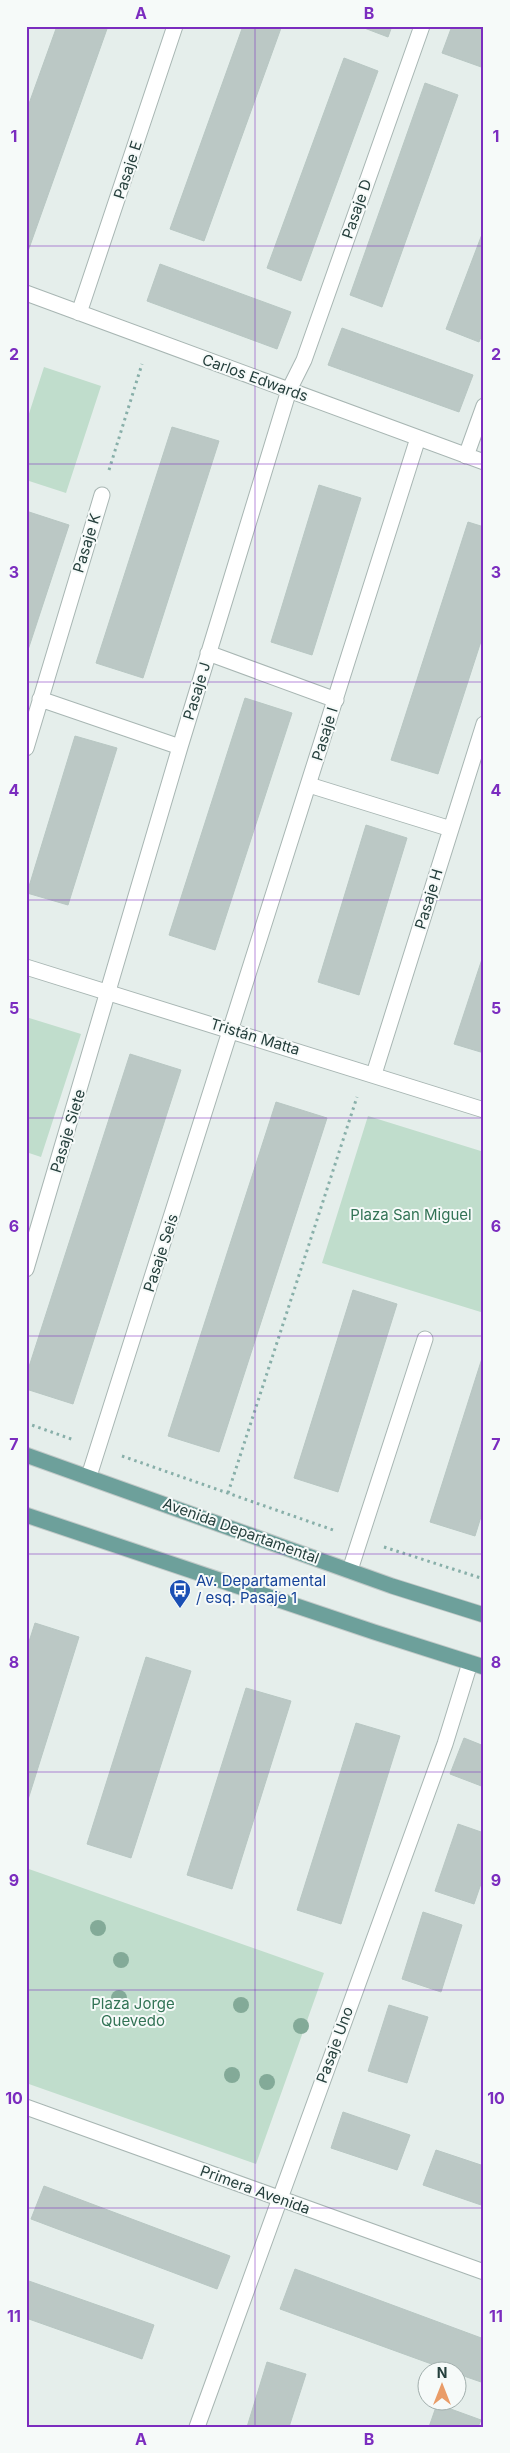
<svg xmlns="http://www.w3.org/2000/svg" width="510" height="2453" viewBox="0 0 510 2453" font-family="Inter,sans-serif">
	<rect width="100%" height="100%" fill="#e5eeeb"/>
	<!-- green -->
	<path fill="#c0ddcc" d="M 44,367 L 101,386 L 66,493 L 26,480 L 26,423 Z
		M 26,1017 L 81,1034 L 41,1157 L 26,1152 Z
		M 368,1116 L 484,1152 L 484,1313 L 322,1263 Z
		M 26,1868 L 324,1973 L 256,2164 L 26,2083 Z"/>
	<!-- building -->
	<path fill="#bbc8c5" stroke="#b8c7c3" d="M 57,26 L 108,26 L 27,254 L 26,112 Z
		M 243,26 L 281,28 L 204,241 L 170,229 Z
		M 359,26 L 392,26 L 388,37 Z
		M 452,26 L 484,26 L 484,68 L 442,53 Z
		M 344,58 L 378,71 L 301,281 L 267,268 Z
		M 425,83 L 458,95 L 382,307 L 350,295 Z
		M 484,229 L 484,330 L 479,342 L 446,329 Z
		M 160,264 L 291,312 L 277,349 L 147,301 Z
		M 342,328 L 473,375 L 459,412 L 328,365 Z
		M 172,427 L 219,441 L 143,678 L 96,663 Z
		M 319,485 L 361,498 L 312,655 L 271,642 Z
		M 26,511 L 69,525 L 26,656 Z
		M 468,522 L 484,527 L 484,632 L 438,774 L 391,760 Z
		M 245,698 L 292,713 L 215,950 L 169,935 Z
		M 75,736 L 117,748 L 68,905 L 27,893 Z
		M 366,825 L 407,838 L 359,995 L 318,982 Z
		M 484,953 L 484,1053 L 454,1044 Z
		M 130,1054 L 181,1070 L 73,1404 L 26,1389 L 26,1376 Z
		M 276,1102 L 327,1118 L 219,1452 L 168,1436 Z
		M 353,1290 L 397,1304 L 338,1492 L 294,1478 Z
		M 484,1352 L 484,1507 L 475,1536 L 430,1522 Z
		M 35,1623 L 79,1637 L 26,1806 L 26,1651 Z
		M 146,1657 L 191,1671 L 131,1858 L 87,1844 Z
		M 246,1688 L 291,1701 L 232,1889 L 187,1875 Z
		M 356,1723 L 400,1736 L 341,1924 L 297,1910 Z
		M 464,1738 L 484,1746 L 484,1787 L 450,1774 Z
		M 458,1824 L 484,1833 L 484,1875 L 474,1904 L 435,1891 Z
		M 423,1912 L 462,1925 L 441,1992 L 402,1979 Z
		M 389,2005 L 428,2017 L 407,2083 L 368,2071 Z
		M 343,2112 L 410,2135 L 397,2170 L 331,2148 Z
		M 436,2150 L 484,2166 L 484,2206 L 423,2185 Z
		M 44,2186 L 230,2256 L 217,2289 L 31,2219 Z
		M 295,2269 L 484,2339 L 484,2383 L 458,2374 L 458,2370 L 448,2370 L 280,2309 Z
		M 26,2280 L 154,2325 L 142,2359 L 26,2318 Z
		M 267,2362 L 306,2374 L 289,2427 L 247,2427 Z
		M 437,2404 L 481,2420 L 478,2427 L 429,2427 Z"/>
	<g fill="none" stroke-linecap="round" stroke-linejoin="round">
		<!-- lane casing -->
		<g stroke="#a8b6b3" stroke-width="17">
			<path id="lane" d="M 350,1570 L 425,1339"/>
		</g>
		<!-- street casing -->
		<g stroke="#a8b6b3" stroke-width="17">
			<path id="street" d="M 26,293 L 484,462
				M 79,313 L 175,26
				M 466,456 L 484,406
				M 208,653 L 336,700
				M 40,699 L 180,747
				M 26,748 L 102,495
				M 309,785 L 451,829
				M 26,967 L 484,1110
				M 374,1074 L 484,724
				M 26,1269 L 180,747 L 289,390 L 304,360 L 422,26
				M 89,1476 L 418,438
				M 26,2107 L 484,2272
				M 197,2427 L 445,1744 L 470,1663"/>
		</g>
		<!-- primary casing -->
		<g stroke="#c2c9c8" stroke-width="17">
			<path id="primary" d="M 26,1455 L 392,1586 L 484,1615
				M 26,1515 L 374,1632 L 484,1667"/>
		</g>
		<!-- path -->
		<path stroke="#88afa9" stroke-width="3" stroke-dasharray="2.5 4" stroke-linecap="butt" d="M 109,470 L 142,364
			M 26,1423 L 74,1440
			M 122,1456 L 336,1531
			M 228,1493 L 357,1097
			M 384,1547 L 484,1579"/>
		<!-- lane -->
		<use href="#lane" stroke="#fff" stroke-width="15"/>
		<!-- street -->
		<use href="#street" stroke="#fff" stroke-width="15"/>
		<!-- primary -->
		<use href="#primary" stroke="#6da09b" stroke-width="15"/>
	</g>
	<!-- trees -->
	<g fill="#83aa98">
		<circle cx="98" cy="1928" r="8"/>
		<circle cx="121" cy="1960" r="8"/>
		<circle cx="119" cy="1998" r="8"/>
		<circle cx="241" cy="2005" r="8"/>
		<circle cx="301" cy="2026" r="8"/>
		<circle cx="232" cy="2075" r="8"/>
		<circle cx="267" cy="2082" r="8"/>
	</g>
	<!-- grid -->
	<path fill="none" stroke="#7b2cbf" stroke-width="1" stroke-opacity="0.55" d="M 255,26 L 255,2427M 26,246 L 484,246M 26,464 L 484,464M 26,682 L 484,682M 26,900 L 484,900M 26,1118 L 484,1118M 26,1336 L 484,1336M 26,1554 L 484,1554M 26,1772 L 484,1772M 26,1990 L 484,1990M 26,2208 L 484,2208"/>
	<!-- icons -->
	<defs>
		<g id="bus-pin" transform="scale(1.125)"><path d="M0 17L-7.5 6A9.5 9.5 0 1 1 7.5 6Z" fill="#1a4fb4" stroke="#f6faf9"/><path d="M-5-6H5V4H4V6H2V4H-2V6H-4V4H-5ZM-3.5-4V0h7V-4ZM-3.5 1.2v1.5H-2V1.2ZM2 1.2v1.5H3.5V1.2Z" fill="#fff"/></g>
	</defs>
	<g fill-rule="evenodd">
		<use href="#bus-pin" x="180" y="1590"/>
	</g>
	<g text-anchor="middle" stroke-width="4" stroke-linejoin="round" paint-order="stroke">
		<!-- street labels -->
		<g font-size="15" fill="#253f3c" stroke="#f6faf9">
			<text transform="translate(128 170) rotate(-72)" y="5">Pasaje E</text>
			<text transform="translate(357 209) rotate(-71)" y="5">Pasaje D</text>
			<text transform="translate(255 378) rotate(20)" y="5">Carlos Edwards</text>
			<text transform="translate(87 543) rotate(-73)" y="5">Pasaje K</text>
			<text transform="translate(197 691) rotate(-73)" y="5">Pasaje J</text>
			<text transform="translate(325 734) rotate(-73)" y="5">Pasaje I</text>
			<text transform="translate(429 899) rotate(-73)" y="5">Pasaje H</text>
			<text transform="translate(255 1037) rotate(17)" y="5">Tristán Matta</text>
			<text transform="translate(68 1131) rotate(-73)" y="5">Pasaje Siete</text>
			<text transform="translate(161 1253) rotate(-72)" y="5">Pasaje Seis</text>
			<text transform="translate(241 1531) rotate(20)" y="5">Avenida Departamental</text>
			<text transform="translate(335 2045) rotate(-70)" y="5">Pasaje Uno</text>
			<text transform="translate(255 2190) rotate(20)" y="5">Primera Avenida</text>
		</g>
		<!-- park labels -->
		<g font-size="15" fill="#327355" stroke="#f6faf9">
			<text x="411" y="1220">Plaza San Miguel</text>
			<text x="133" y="2009">Plaza Jorge<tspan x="133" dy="17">Quevedo</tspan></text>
		</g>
		<!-- transit labels -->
		<g font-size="15" fill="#164399" stroke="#f6faf9" text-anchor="start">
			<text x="196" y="1586">Av. Departamental<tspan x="196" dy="17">/ esq. Pasaje 1</tspan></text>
		</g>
	</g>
	<!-- border -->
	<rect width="510" height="2453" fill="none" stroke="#f6faf9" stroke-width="55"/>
	<!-- north arrow -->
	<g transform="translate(442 2386)"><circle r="24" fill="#f6faf9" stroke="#a2afad"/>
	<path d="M0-4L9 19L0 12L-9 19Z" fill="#e99c68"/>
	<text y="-8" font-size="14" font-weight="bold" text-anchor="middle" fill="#253f3c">N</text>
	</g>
	<rect x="28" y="28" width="454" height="2398" fill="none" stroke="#7b2cbf" stroke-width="2"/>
	<g font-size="16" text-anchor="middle" font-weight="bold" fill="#7b2cbf">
		<text x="141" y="19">A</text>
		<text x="369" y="19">B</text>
		<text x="14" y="142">1</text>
		<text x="496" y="142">1</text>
		<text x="14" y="360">2</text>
		<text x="496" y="360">2</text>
		<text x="14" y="578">3</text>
		<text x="496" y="578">3</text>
		<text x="14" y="796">4</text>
		<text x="496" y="796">4</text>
		<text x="14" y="1014">5</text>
		<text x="496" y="1014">5</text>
		<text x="14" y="1232">6</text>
		<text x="496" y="1232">6</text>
		<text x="14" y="1450">7</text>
		<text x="496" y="1450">7</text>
		<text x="14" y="1668">8</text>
		<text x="496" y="1668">8</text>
		<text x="14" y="1886">9</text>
		<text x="496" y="1886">9</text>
		<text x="14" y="2104">10</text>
		<text x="496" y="2104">10</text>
		<text x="14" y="2322">11</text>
		<text x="496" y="2322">11</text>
		<text x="141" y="2445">A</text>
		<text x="369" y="2445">B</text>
	</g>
</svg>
